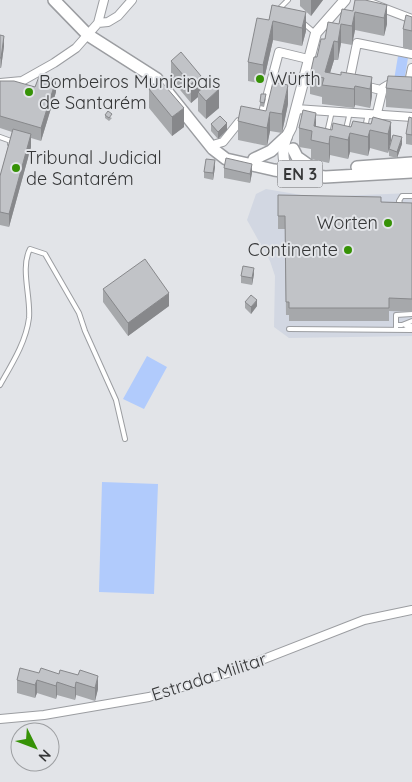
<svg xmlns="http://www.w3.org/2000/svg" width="412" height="782" viewBox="0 0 412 782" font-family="Quicksand,sans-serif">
	<rect width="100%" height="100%" fill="#e2e4e8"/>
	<!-- built -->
	<path fill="#d2d7e2" d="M 266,189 L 313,197 L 412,193 L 412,336 L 289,338 L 274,327 L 275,276 L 270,261 L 247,220 L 256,194 Z"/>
	<!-- green -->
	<path fill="#b1cbfc" d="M 398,56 L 408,58 L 404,82 L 394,80 Z
		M 147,356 L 167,367 L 144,409 L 123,399 Z
		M 102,482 L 158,484 L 154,594 L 99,592 Z"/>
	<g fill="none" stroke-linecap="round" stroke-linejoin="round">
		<!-- service casing -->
		<g stroke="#9b9da1" stroke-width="6">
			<path id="service" d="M 279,9 L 288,0
				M 302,22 L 315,33
				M 365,128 L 368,113
				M 346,129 L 350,112
				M 327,133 L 332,111
				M 0,137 L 11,141 L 10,144
				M 401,205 L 399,201 L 402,196 L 412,196
				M 396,325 L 402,325 L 412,321
				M 406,326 L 412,326
				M 289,329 L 412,330
				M 396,330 L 396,315 L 412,314
				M 0,385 C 12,364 26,342 29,318 C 31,297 20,268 30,249 L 45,254 L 79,313 L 85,331 L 116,400 L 125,439"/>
		</g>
		<!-- minor casing -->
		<g stroke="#9b9da1" stroke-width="10">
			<path id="minor" d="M 362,0 L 412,19
				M 98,23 L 104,0
				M 349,82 L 357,43 L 412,54
				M 0,83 L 22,81 L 54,63 L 76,48 L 98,23 L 108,22 L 118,16 L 132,0
				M 364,86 L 381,90
				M 408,87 L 412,68
				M 296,109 L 412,117
				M 377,113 L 383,88 L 388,85 L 396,86
				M 261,120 L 279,52 L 308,59
				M 216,144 L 223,142 L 239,122 L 246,121
				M 0,719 L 44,715 L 149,697 L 228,673 L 364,620 L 412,610"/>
		</g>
		<!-- secondary casing -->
		<g stroke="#9b9da1" stroke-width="12">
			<path id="secondary" d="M 285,164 C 281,151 284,140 291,128 L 316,33 L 345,0"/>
		</g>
		<!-- primary casing -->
		<g stroke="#9b9da1" stroke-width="14">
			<path id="primary" d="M 54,0 L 88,35 L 157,79 L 213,149 L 226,159 L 274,170 L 325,177 L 412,172
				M 293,149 L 297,157 L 314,169
				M 254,159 L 271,151 L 286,137
				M 357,167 L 412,163"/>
		</g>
		<!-- service -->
		<use href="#service" stroke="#fff" stroke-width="4"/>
		<!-- minor -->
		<use href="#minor" stroke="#fff" stroke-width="8"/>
		<!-- secondary -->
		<use href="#secondary" stroke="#fff" stroke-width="10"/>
		<!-- primary -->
		<use href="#primary" stroke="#fff" stroke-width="11"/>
	</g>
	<!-- wall -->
	<path fill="#a6a8ab" d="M 300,0 L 323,0 L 311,16 L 300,6 Z
		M 272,5 L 306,31 L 302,46 L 273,40 L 263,84 L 248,81 L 248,62 L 269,20 Z
		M 387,5 L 387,24 L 384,36 L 355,30 L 352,45 L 341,43 L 338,60 L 334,60 L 330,73 L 341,75 L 372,77 L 372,96 L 370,108 L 355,105 L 354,108 L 322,104 L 322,97 L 310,94 L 310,75 L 325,39 L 339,24 L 353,11 Z
		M 412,17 L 412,50 L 403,48 L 403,29 Z
		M 0,35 L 4,46 L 1,68 L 0,68 Z
		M 171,61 L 219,108 L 206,119 L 198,111 L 198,97 L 191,103 L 171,79 Z
		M 412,77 L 412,109 L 386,107 L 386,88 Z
		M 0,81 L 35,87 L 56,92 L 41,141 L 31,138 L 31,147 L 9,227 L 0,225 L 0,176 L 12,132 L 0,128 Z
		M 149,89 L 184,127 L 172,136 L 149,108 Z
		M 266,98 L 264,107 L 260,106 L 260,102 Z
		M 288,104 L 282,133 L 270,131 L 267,146 L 238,140 L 238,121 Z
		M 105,115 L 112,118 L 109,121 L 105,118 Z
		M 412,118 L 412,145 L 406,144 L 406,134 Z
		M 391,122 L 391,140 L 388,153 L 370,148 L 368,156 L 350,152 L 348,159 L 330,155 L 329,163 L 311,159 L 311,149 L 299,147 L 299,128 L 316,126 L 332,130 Z
		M 211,124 L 227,130 L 218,139 L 211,131 Z
		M 402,144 L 397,158 L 389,156 L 389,149 Z
		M 215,167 L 213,180 L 204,178 L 204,172 Z
		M 224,168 L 252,173 L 250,183 L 224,178 Z
		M 278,195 L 381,202 L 412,203 L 412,312 L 389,311 L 389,321 L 289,321 L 289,315 L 286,315 L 285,229 L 278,229 Z
		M 254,274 L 252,285 L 241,283 L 241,276 Z
		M 103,289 L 169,306 L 128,336 L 103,302 Z
		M 245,302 L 257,306 L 251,314 L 245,308 Z
		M 39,673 L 78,675 L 98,689 L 95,701 L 76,695 L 75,700 L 57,695 L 56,699 L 37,693 L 35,698 L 17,693 L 17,680 Z"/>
	<!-- shaded-wall -->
	<path fill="#87888b" d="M 311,0 L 323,0 L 311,16 Z
		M 387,5 L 387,24 L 384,36 L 384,18 Z
		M 306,12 L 306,31 L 302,46 L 302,28 Z
		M 355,12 L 355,30 L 352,45 L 352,26 Z
		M 273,21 L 273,40 L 263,84 L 263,65 Z
		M 341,24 L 341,43 L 338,60 L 338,42 Z
		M 4,36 L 4,46 L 1,68 L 1,58 Z
		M 334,41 L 334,60 L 326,86 L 325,72 Z
		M 201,76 L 201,94 L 198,92 L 198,97 L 191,103 L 191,84 Z
		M 372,77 L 372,96 L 370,108 L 370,89 Z
		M 56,80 L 56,92 L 41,141 L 41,128 Z
		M 288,85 L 288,104 L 282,133 L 282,114 Z
		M 355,86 L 355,105 L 354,108 L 354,89 Z
		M 219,89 L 219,108 L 206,119 L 206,101 Z
		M 184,108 L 184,127 L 172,136 L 172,117 Z
		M 270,112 L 270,131 L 267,146 L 267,128 Z
		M 316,113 L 316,132 L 314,126 Z
		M 391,122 L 391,140 L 388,153 L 388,134 Z
		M 227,123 L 227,130 L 218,139 L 218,132 Z
		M 370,130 L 370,148 L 368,156 L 368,137 Z
		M 350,133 L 350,152 L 348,159 L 348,140 Z
		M 31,134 L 31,147 L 9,227 L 9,214 Z
		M 330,136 L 330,155 L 329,163 L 329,144 Z
		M 402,137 L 402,144 L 397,158 L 397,152 Z
		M 215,160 L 215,167 L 213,180 L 213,173 Z
		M 252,164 L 252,173 L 250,183 L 250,174 Z
		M 254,268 L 254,274 L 252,285 L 252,278 Z
		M 169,293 L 169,306 L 128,336 L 128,323 Z
		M 257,300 L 257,306 L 251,314 L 251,307 Z
		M 98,676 L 98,689 L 95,701 L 95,688 Z
		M 37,680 L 37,693 L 35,698 L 35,685 Z
		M 57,682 L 57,695 L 56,699 L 56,686 Z
		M 76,682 L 76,695 L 75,700 L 75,688 Z"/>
	<!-- building -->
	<path fill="#c1c3c7" stroke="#87888b" d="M 355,0 L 365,0 L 387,5 L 384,18 L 355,12 L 352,26 L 341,24 L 338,42 L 334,41 L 325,72 L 341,75 L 341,72 L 372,77 L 370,89 L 355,86 L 354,89 L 322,85 L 324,78 L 310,75 L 314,57 L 317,57 L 321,39 L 325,39 L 328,22 L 339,24 L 342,9 L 353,11 Z
		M 272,5 L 306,12 L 302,28 L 273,21 L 263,65 L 248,62 L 257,18 L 269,20 Z
		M 406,15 L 412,17 L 412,31 L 403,29 Z
		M 0,35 L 4,36 L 1,58 L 0,58 Z
		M 181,52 L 201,76 L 191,84 L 171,61 Z
		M 40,74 L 56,80 L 41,128 L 0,116 L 0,81 L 14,81 L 35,87 Z
		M 388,76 L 412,77 L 412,91 L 386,88 Z
		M 160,80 L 184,108 L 172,117 L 149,89 Z
		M 212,80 L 219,89 L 206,101 L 198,92 Z
		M 273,82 L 288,85 L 282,114 L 270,112 L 267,128 L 238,121 L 241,106 L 266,111 Z
		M 261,94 L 266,94 L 264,103 L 260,102 Z
		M 303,110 L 316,113 L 314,126 L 332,130 L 333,123 L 351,127 L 353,121 L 371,124 L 373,117 L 391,122 L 388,134 L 370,130 L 368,137 L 350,133 L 348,140 L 330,136 L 329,144 L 311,140 L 312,131 L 299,128 Z
		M 108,111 L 112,114 L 109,118 L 105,115 Z
		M 220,116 L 227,123 L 218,132 L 211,124 Z
		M 409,117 L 412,118 L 412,135 L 406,134 Z
		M 13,129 L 31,134 L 9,214 L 0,212 L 0,176 Z
		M 393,135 L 402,137 L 397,152 L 389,149 Z
		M 226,158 L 252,164 L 250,174 L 224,168 Z
		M 206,159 L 215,160 L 213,173 L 204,172 Z
		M 278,195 L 381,197 L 381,202 L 412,203 L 412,299 L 389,298 L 389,308 L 289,308 L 289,302 L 286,302 L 285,216 L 278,216 Z
		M 145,259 L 169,293 L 128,323 L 103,289 Z
		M 243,266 L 254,268 L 252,278 L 241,276 Z
		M 251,295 L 257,300 L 251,307 L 245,302 Z
		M 20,668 L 39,673 L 41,668 L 59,674 L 60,670 L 78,675 L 80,670 L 98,676 L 95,688 L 76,682 L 75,688 L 57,682 L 56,686 L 37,680 L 35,685 L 17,680 Z"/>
	<!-- markers -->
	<g fill="#369206" stroke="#e2e4e8" stroke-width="2">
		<circle cx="260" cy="79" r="5"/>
		<circle cx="29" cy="92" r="5"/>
		<circle cx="16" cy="168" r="5"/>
		<circle cx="388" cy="223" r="5"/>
		<circle cx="348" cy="250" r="5"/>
	</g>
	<g text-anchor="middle" stroke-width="4" stroke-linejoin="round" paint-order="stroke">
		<!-- shield labels -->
		<rect fill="#e2e4e8" stroke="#6a6b6d" stroke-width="1" x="277.5" y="160.5" width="45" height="27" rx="4"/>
		<g font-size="16" font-weight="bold" fill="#363738">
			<text x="300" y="180">EN 3</text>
		</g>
		<!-- poi labels -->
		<g font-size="18" fill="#363738" stroke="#e2e4e8" text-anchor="start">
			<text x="270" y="85">Würth</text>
			<text x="39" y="88">Bombeiros Municipais<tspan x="39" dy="21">de Santarém</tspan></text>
			<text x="26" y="164">Tribunal Judicial<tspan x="26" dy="21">de Santarém</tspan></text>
			<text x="378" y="229" text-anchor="end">Worten</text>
			<text x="338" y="256" text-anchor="end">Continente</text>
		</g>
		<!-- street labels -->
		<g font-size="18" fill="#363738" stroke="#e2e4e8">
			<text transform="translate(209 677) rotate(-18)" y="6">Estrada Militar</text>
		</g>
	</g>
	<!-- north arrow -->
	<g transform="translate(35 747) rotate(132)"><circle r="24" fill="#e2e4e8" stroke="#9d9fa2"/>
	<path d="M0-4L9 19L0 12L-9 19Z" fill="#369206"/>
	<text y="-8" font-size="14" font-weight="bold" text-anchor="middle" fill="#363738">N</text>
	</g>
</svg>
